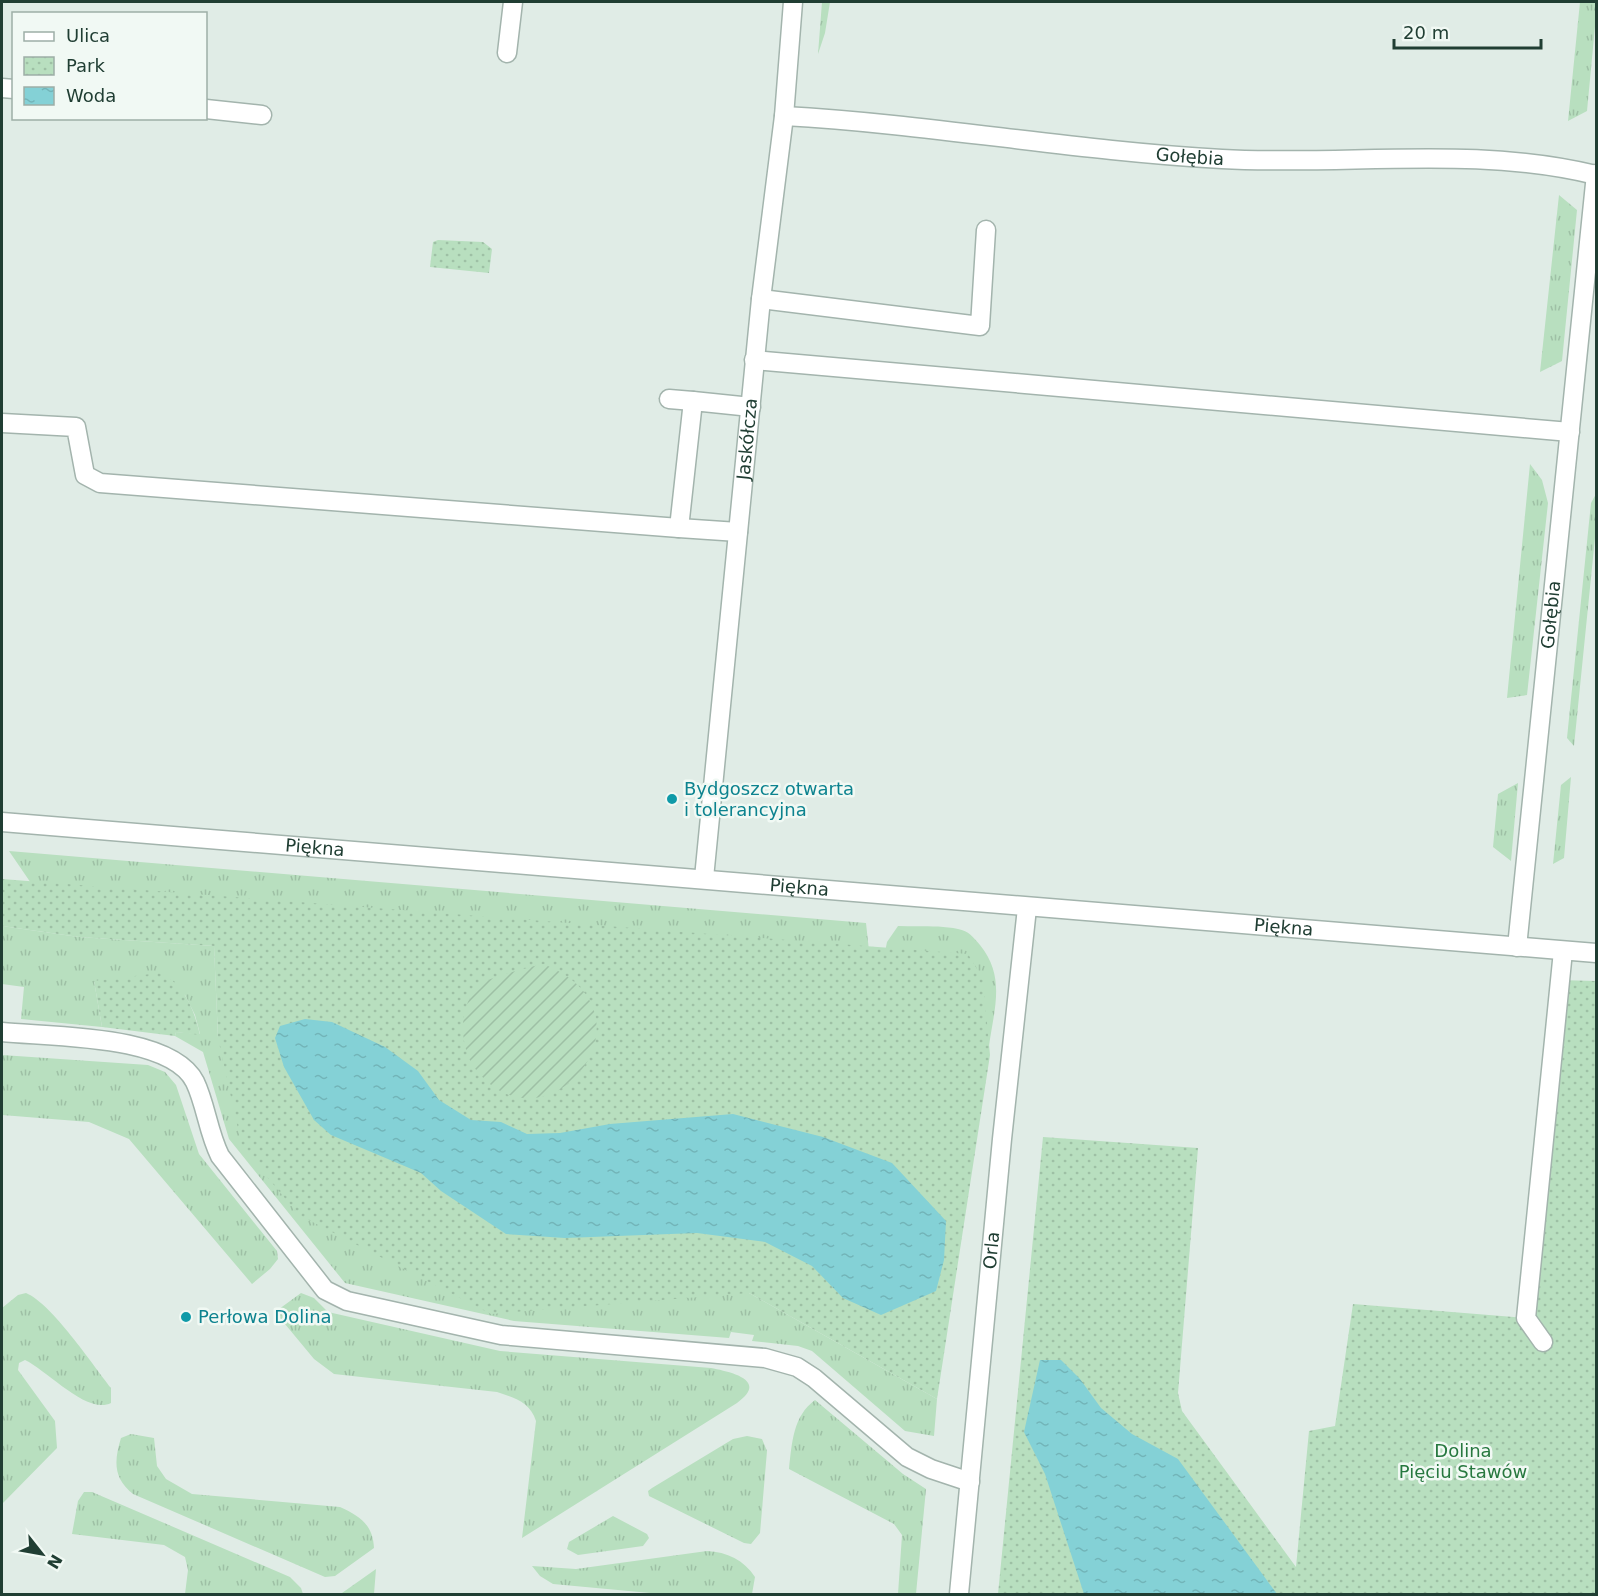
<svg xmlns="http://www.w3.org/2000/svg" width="1598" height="1596" viewBox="0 0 1598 1596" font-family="'DejaVu Sans',sans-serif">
	<defs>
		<pattern id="grass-tufts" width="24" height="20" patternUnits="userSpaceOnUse" patternTransform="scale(1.5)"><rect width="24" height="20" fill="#b8dfbf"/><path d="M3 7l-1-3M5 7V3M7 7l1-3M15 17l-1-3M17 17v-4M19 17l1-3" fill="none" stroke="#9ec0a5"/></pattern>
		<pattern id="park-dots" width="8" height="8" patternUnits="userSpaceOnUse" patternTransform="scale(1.5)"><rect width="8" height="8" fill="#b8dfbf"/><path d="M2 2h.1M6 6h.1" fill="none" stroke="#9ec0a5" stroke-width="1.8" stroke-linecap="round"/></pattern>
		<pattern id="garden-furrows" width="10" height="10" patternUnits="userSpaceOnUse" patternTransform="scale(1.5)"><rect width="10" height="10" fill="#b8dfbf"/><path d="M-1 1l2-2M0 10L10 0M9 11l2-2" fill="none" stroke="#9ec0a5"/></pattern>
		<pattern id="water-ripples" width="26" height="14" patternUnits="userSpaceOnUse" patternTransform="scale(1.5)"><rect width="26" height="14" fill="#84d1d6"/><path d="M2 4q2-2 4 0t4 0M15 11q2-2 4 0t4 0" fill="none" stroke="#72b4b8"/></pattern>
	</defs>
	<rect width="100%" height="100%" fill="#e0ece6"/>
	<!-- grass -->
	<path fill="url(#grass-tufts)" d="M 822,2 L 830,2 L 825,33 L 818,54 Z
		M 1580,2 L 1596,2 L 1596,16 L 1587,111 L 1568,121 Z
		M 1559,195 L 1577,210 L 1562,361 L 1540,372 Z
		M 1530,464 L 1542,480 L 1548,503 L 1527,695 L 1507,698 Z
		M 1596,494 L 1596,528 L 1574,746 L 1567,738 L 1591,503 Z
		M 1571,777 L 1564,858 L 1553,864 L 1561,785 Z
		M 1518,783 L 1511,861 L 1493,847 L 1498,794 Z
		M 9,851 L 866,923 L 870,960 L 35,889 Z
		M 2,926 L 79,937 L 214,946 L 218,1038 L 749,1293 L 937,1399 L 934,1436 L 905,1431 L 812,1351 L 798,1346 L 752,1341 L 754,1335 L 731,1332 L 729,1338 L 514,1321 L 345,1283 L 229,1139 L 203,1052 L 175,1036 L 176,1032 L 200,1034 L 195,1015 L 185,995 L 94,981 L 102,1027 L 21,1019 L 24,987 L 2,984 Z
		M 898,926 C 917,927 939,925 958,929 C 969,931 973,937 980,945 C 1006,977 994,1009 989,1046 L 885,952 L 887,942 Z
		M 2,1055 L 148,1065 L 165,1072 L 176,1085 L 199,1154 L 277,1251 L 278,1259 L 270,1269 L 252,1284 L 129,1139 L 89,1122 L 2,1115 Z
		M 26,1293 C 52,1304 92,1364 111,1388 L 111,1403 C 87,1415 48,1371 25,1360 L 19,1363 L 18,1370 L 55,1421 L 57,1448 L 2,1504 L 2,1308 L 18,1295 Z
		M 301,1293 L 314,1298 L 328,1312 L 500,1351 L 711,1368 C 731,1372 769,1380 737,1403 L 522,1538 L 536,1421 C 530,1402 515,1398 497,1392 L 334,1374 L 314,1359 L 275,1312 Z
		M 815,1400 L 903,1474 L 926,1489 L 916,1594 L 898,1594 L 902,1535 L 894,1524 L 789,1469 C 792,1443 793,1416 815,1400 Z
		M 131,1434 L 154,1438 L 157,1466 L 166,1479 L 192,1494 L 340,1507 C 360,1516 373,1525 374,1548 L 335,1576 L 325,1577 L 133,1494 C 113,1478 114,1461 121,1438 Z
		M 747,1436 L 762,1439 L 767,1451 L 760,1533 L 751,1544 L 744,1543 L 649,1496 L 648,1491 L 652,1488 L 733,1439 Z
		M 84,1492 L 92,1492 L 290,1577 L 301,1588 L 303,1594 L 185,1594 L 188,1570 L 185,1557 L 164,1545 L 72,1534 L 78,1501 Z
		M 613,1516 L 647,1534 L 649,1538 L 643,1546 L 578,1555 L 567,1549 L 569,1542 Z
		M 707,1551 C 727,1552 744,1560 755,1577 L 752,1594 L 661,1594 L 553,1584 L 540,1576 L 532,1566 L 576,1569 Z
		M 376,1569 L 374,1594 L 342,1594 L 342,1593 Z"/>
	<!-- park -->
	<path fill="url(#park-dots)" d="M 438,240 L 483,242 L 492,249 L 489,273 L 430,267 L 433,242 Z
		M 2,879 L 968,954 L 983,979 L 990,1055 L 937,1399 L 749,1293 L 491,1314 L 299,1215 L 242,1147 L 218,1038 L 214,946 L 79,937 L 2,926 Z
		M 159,973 C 184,983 194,1009 200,1035 L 176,1032 L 175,1036 L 102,1027 L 94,981 Z
		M 1557,980 L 1596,981 L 1596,1594 L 998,1594 L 1043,1137 L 1198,1148 L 1178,1393 L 1182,1411 L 1296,1567 L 1309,1431 L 1335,1426 L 1353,1304 L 1526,1318 Z"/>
	<!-- garden -->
	<path fill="url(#garden-furrows)" d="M 543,964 C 666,1011 549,1159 477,1071 C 458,1048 457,1003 482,983 C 490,977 531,967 543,964 Z"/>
	<!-- water -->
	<path fill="url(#water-ripples)" d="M 305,1019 L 332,1022 L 385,1047 L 418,1071 L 439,1100 L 471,1120 L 501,1122 L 527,1134 L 560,1133 L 610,1124 L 733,1114 L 823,1137 L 892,1163 L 946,1221 L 944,1260 L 936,1291 L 881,1315 L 843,1298 L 812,1266 L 765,1242 L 697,1233 L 565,1238 L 506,1234 L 441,1191 L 421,1173 L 331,1135 L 314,1120 L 284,1067 L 275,1038 L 280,1026 Z
		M 1040,1360 L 1061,1360 L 1080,1379 L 1101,1408 L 1132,1434 L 1178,1459 L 1277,1594 L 1084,1594 L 1045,1474 L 1024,1432 Z"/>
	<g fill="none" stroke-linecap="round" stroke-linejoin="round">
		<!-- service casing -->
		<g stroke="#a3b4ad" stroke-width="21">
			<g id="service">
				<path d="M 507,53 L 513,2"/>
				<path d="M 2,88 L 14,89"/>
				<path d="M 206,109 L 262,115"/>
				<path id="s1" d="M 784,116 C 930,124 1075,151 1222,159 C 1346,166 1474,145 1596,175"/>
				<path d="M 761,299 L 980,326 L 986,230"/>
				<path d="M 754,360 L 1570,432"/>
				<path d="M 669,399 L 693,401"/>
				<path d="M 2,423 L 76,427 L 85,475 L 100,483 L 679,528 L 693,401 L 751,407"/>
				<path d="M 679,528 L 738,532"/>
				<path d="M 2,1032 C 50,1037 171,1034 195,1082 C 206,1105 208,1132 220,1156 L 325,1290 L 347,1301 L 501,1335 L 765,1358 L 797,1367 L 814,1378 L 907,1457 L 931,1469 L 970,1482"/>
				<path d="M 1543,1342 L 1526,1318 L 1563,951"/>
			</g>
		</g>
		<!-- minor casing -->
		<g stroke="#a3b4ad" stroke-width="21">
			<g id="minor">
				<path id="s2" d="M 704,878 L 761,299 L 784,116 L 793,2"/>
				<path id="s3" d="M 1517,947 L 1596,174"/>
				<path id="s4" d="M 959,1594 L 1002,1139 L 1027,908"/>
			</g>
		</g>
		<!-- tertiary casing -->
		<g stroke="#a3b4ad" stroke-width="21">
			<g id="tertiary">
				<path id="s5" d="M 2,822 L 1596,953"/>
			</g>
		</g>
		<!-- service -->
		<use href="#service" stroke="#fff" stroke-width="18"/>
		<!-- minor -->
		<use href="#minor" stroke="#fff" stroke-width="18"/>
		<!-- tertiary -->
		<use href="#tertiary" stroke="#fff" stroke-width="18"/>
	</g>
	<!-- markers -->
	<g fill="#0f9aa8" stroke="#f1f9f4" stroke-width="2">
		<circle cx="672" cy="799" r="6"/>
		<circle cx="186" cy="1317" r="6"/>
	</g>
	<g text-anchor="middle" stroke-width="5" stroke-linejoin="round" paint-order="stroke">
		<!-- street labels -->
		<g font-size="18" fill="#203e33" stroke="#f1f9f4">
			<text dy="6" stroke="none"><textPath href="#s1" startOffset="408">Gołębia</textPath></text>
			<text dy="6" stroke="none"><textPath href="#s2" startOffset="441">Jaskółcza</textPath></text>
			<text dy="6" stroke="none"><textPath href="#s3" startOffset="334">Gołębia</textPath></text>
			<text dy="6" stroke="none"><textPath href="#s5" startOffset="314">Piękna</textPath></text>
			<text dy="6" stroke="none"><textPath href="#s5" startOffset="800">Piękna</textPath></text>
			<text dy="6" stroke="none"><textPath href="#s5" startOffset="1286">Piękna</textPath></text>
			<text dy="6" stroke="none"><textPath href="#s4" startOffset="345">Orla</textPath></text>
		</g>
		<!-- culture labels -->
		<g font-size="18" fill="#0d838f" stroke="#f1f9f4" text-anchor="start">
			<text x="684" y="795">Bydgoszcz otwarta<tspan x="684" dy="21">i tolerancyjna</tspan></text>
			<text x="198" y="1323">Perłowa Dolina</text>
		</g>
		<!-- park labels -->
		<g font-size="18" fill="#27783f" stroke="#f1f9f4">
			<text x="1463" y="1457">Dolina<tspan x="1463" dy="21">Pięciu Stawów</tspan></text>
		</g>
	</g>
	<!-- border -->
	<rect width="1598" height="1596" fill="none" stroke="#203e33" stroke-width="6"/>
	<!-- legend -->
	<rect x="12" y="12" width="195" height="108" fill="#f1f9f4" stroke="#9daea7" stroke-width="1.5"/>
	<rect x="24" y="32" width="30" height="9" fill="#ffffff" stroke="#9daea7" stroke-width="1.5"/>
	<text x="66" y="42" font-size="18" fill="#203e33">Ulica</text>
	<rect x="24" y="57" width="30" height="18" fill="url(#park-dots)" stroke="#9daea7" stroke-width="1.5"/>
	<text x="66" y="72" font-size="18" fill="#203e33">Park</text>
	<rect x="24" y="87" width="30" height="18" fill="url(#water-ripples)" stroke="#9daea7" stroke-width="1.5"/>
	<text x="66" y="102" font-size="18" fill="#203e33">Woda</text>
	<!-- north arrow -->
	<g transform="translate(42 1554) rotate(121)" stroke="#f1f9f4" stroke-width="4.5" paint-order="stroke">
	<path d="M0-4.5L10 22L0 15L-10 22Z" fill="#203e33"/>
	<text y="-9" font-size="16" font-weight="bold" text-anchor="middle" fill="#203e33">N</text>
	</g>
	<!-- scale -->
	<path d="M1394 39v9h147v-9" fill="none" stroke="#203e33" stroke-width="3"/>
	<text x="1403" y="39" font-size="18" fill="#203e33" stroke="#f1f9f4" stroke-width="4.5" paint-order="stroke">20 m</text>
</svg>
